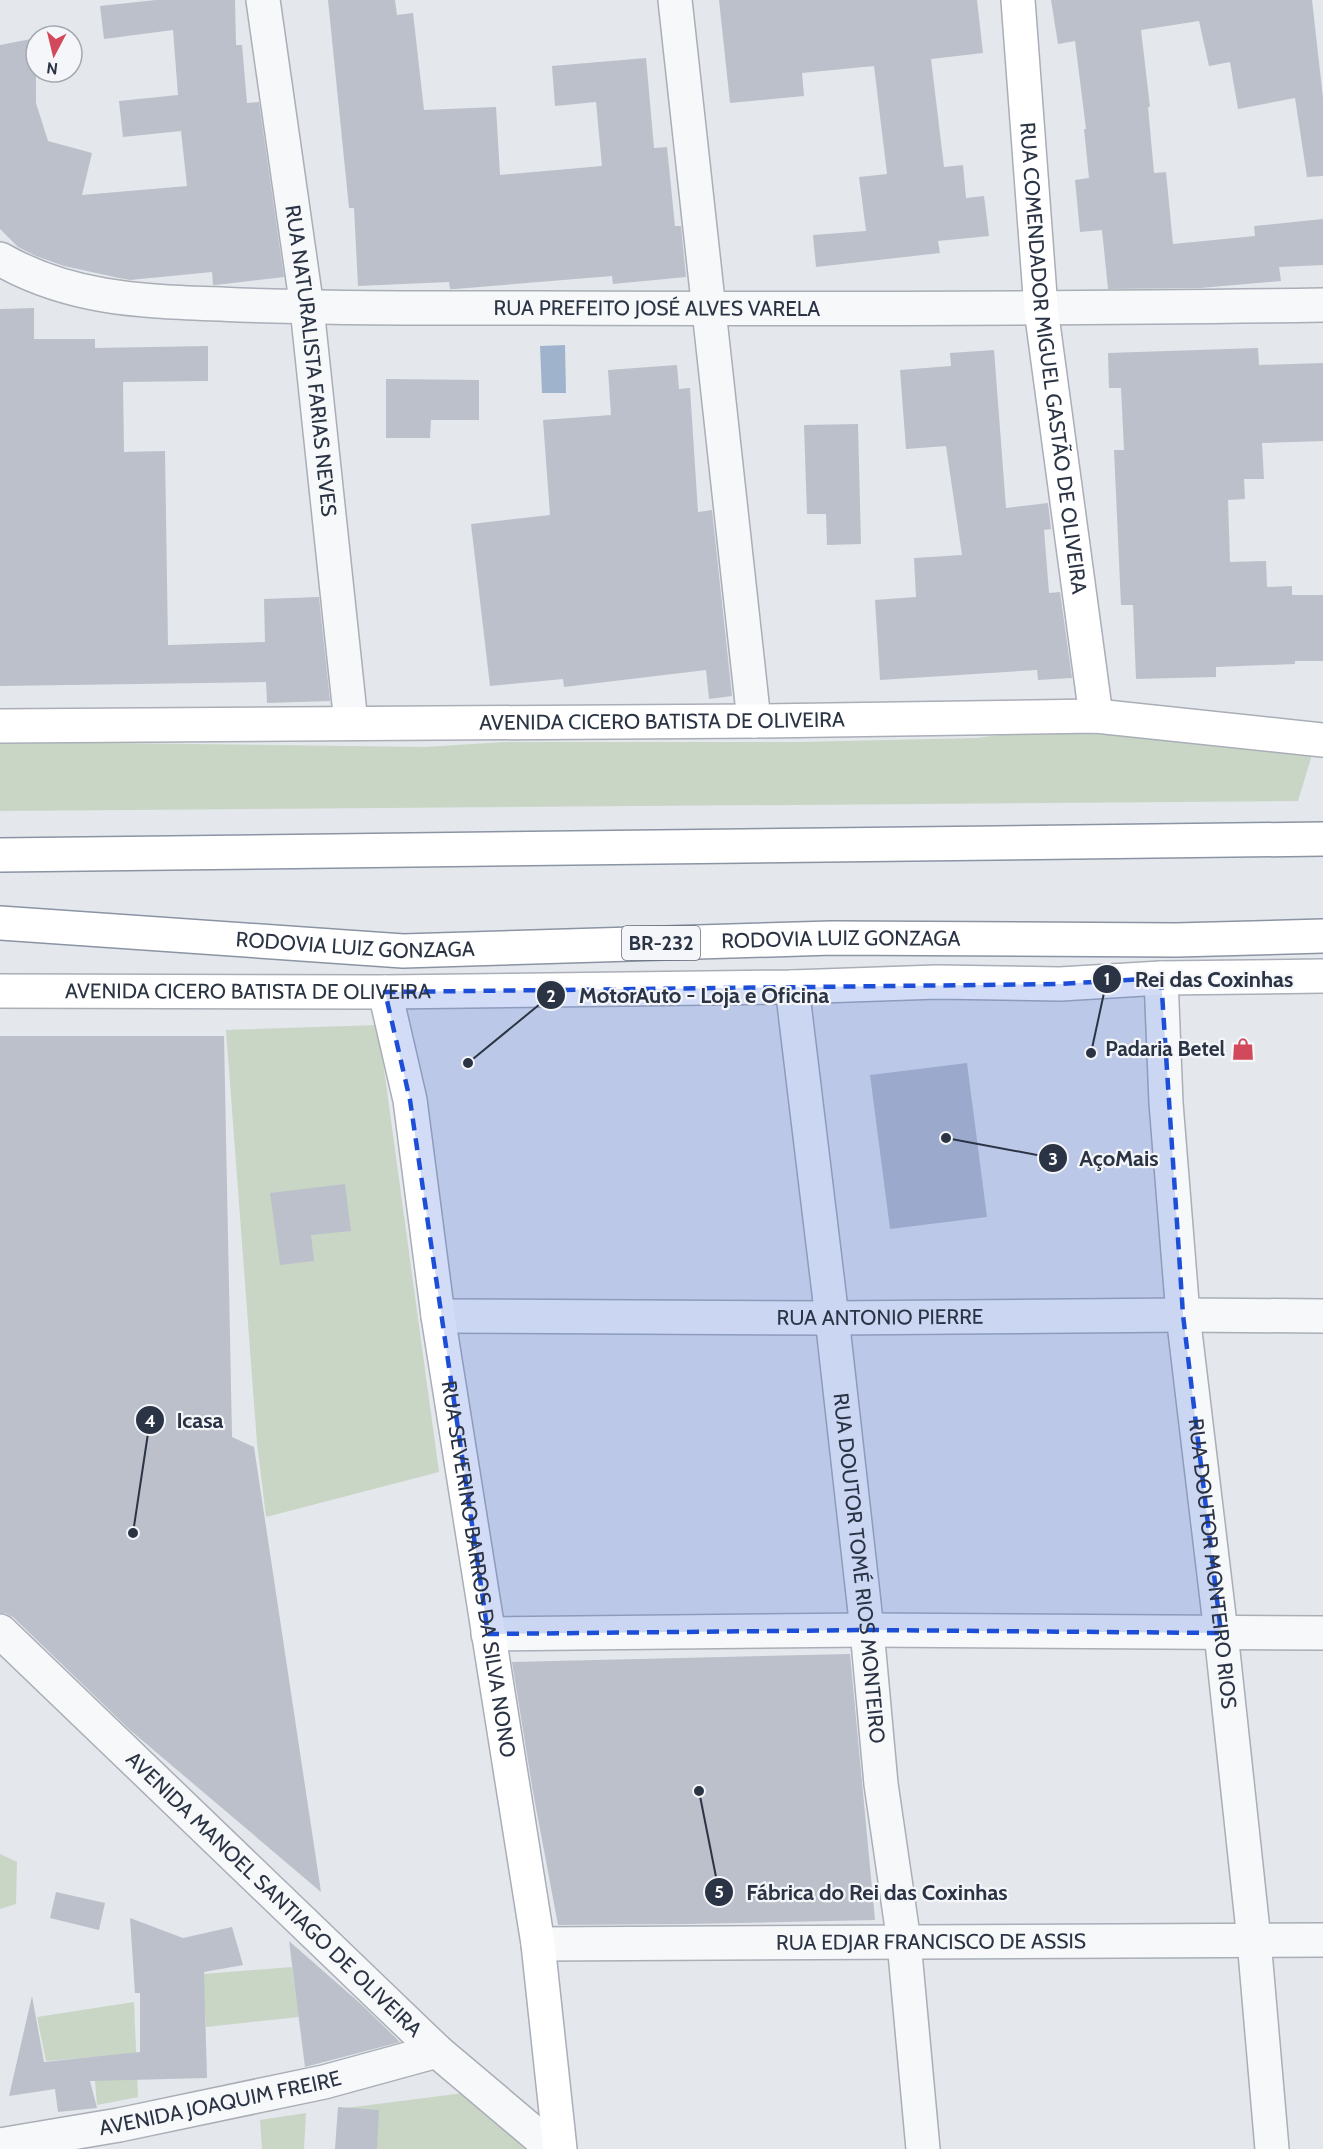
<svg xmlns="http://www.w3.org/2000/svg" width="1323" height="2149" viewBox="0 0 1323 2149" font-family="Cabin,sans-serif">
	<rect width="100%" height="100%" fill="#e4e7ec"/>
	<!-- green -->
	<path fill="#c9d6c5" d="M 1087,724 L 1318,735 L 1298,801 L 0,811 L 0,741 L 45,739 L 110,743 L 425,747 L 505,742 L 799,742 L 977,738 Z
		M 378,1025 L 439,1472 L 266,1517 L 257,1443 L 226,1030 Z
		M 0,1854 L 17,1862 L 16,1904 L 0,1909 Z
		M 292,1967 L 299,2017 L 206,2027 L 203,1974 Z
		M 134,2002 L 138,2097 L 97,2105 L 93,2057 L 46,2061 L 37,2017 Z
		M 464,2093 L 532,2149 L 337,2149 L 338,2109 Z
		M 306,2113 L 304,2149 L 262,2149 L 260,2120 Z"/>
	<!-- water -->
	<path fill="#9fb4cc" d="M 565,345 L 566,393 L 542,393 L 540,346 Z"/>
	<!-- building -->
	<path fill="#bbc0ca" d="M 156,0 L 235,0 L 236,45 L 242,45 L 247,103 L 259,102 L 284,277 L 215,285 L 213,285 L 212,272 L 130,280 L 119,278 L 64,266 L 36,256 L 18,247 L 0,229 L 0,45 L 36,38 L 36,103 L 48,141 L 92,153 L 82,195 L 187,186 L 181,131 L 123,137 L 119,101 L 178,95 L 173,30 L 104,39 L 100,6 Z
		M 328,0 L 395,0 L 397,15 L 413,13 L 424,110 L 496,107 L 500,175 L 602,166 L 596,102 L 555,106 L 552,66 L 646,58 L 654,148 L 667,147 L 675,226 L 681,226 L 686,277 L 613,284 L 612,276 L 455,289 L 450,289 L 449,282 L 358,286 L 354,208 L 349,208 Z
		M 719,0 L 977,0 L 983,53 L 931,59 L 944,167 L 963,165 L 966,198 L 984,196 L 989,236 L 938,241 L 940,253 L 816,267 L 813,235 L 866,231 L 859,177 L 887,174 L 874,66 L 802,73 L 804,96 L 730,103 Z
		M 1051,0 L 1312,0 L 1323,98 L 1323,176 L 1307,177 L 1295,98 L 1238,109 L 1230,62 L 1209,66 L 1199,21 L 1141,30 L 1150,107 L 1148,107 L 1154,173 L 1166,172 L 1173,244 L 1255,236 L 1254,226 L 1323,219 L 1323,265 L 1279,267 L 1281,281 L 1200,288 L 1108,289 L 1102,230 L 1080,232 L 1075,180 L 1089,178 L 1084,129 L 1086,129 L 1075,41 L 1058,44 Z
		M 34,308 L 34,339 L 95,339 L 95,348 L 208,346 L 208,381 L 123,382 L 124,452 L 165,451 L 168,645 L 265,642 L 264,599 L 319,597 L 330,701 L 267,703 L 266,682 L 0,686 L 0,309 Z
		M 1258,348 L 1259,365 L 1323,363 L 1323,441 L 1262,443 L 1264,479 L 1244,479 L 1245,499 L 1228,500 L 1230,562 L 1266,561 L 1267,587 L 1292,586 L 1292,595 L 1323,595 L 1323,661 L 1295,661 L 1295,664 L 1216,667 L 1216,677 L 1136,679 L 1133,605 L 1121,605 L 1114,450 L 1124,450 L 1121,388 L 1109,388 L 1108,353 Z
		M 994,350 L 1006,508 L 1048,503 L 1051,529 L 1044,530 L 1049,593 L 1060,592 L 1072,678 L 1038,680 L 1037,670 L 880,680 L 875,600 L 916,597 L 914,558 L 962,555 L 946,446 L 906,449 L 900,370 L 951,366 L 950,353 Z
		M 677,365 L 679,389 L 690,388 L 698,512 L 712,510 L 732,696 L 709,699 L 706,670 L 564,687 L 563,679 L 490,686 L 471,524 L 550,515 L 543,420 L 611,415 L 608,370 Z
		M 386,379 L 479,380 L 479,420 L 431,420 L 430,438 L 386,438 Z
		M 858,424 L 861,544 L 827,545 L 826,514 L 807,514 L 804,425 Z
		M 0,1036 L 224,1036 L 232,1437 L 254,1447 L 321,1892 L 130,1730 L 13,1617 L 5,1613 L 0,1613 Z
		M 967,1063 L 987,1217 L 890,1229 L 870,1075 Z
		M 345,1184 L 351,1231 L 311,1235 L 314,1261 L 280,1265 L 270,1193 Z
		M 850,1654 L 875,1920 L 689,1924 L 558,1925 L 533,1792 L 512,1662 Z
		M 56,1892 L 105,1903 L 99,1930 L 50,1918 Z
		M 130,1918 L 183,1938 L 232,1927 L 243,1965 L 204,1972 L 207,2078 L 90,2081 L 97,2108 L 58,2112 L 55,2089 L 9,2096 L 32,1996 L 44,2062 L 140,2052 L 140,1993 L 135,1993 Z
		M 289,1941 L 362,2005 L 400,2042 L 305,2067 Z
		M 338,2107 L 379,2110 L 377,2149 L 335,2149 Z"/>
	<g fill="none" stroke-linecap="round" stroke-linejoin="round">
		<!-- street casing -->
		<g stroke="#a9aeb7" stroke-width="36">
			<g id="street">
				<path id="s1" d="M 263,0 L 307,308 L 351,723"/>
				<path d="M 675,0 L 754,721"/>
				<path id="s2" d="M 0,259 C 77,303 154,301 240,305 C 340,309 440,308 541,308 C 802,309 1062,309 1323,305"/>
				<path id="s3" d="M 1161,978 L 1166,1103 L 1183,1315 L 1221,1633 L 1254,1940 L 1272,2149"/>
				<path id="s4" d="M 792,987 L 832,1318 L 867,1630 L 881,1784 L 904,1942 L 923,2149"/>
				<path id="s5" d="M 438,1316 L 832,1318 L 1183,1315 L 1323,1316"/>
				<path id="s6" d="M 0,1631 L 437,2051 L 553,2149"/>
				<path d="M 488,1634 L 867,1630 L 1323,1633"/>
				<path id="s7" d="M 538,1944 L 1323,1940"/>
				<path id="s8" d="M 0,2145 L 119,2125 L 324,2082 L 437,2051"/>
			</g>
		</g>
		<!-- secondary casing -->
		<g stroke="#a9aeb7" stroke-width="36">
			<g id="secondary">
				<path id="s9" d="M 1018,0 L 1041,309 L 1096,716"/>
				<path id="s10" d="M 0,726 L 754,721 L 1096,716 L 1323,740"/>
				<path id="s11" d="M 0,991 L 385,992 L 792,987 L 937,982 L 1060,984 L 1161,978 L 1323,976"/>
				<path id="s12" d="M 385,992 L 410,1100 L 438,1316 L 538,1944 L 560,2149"/>
			</g>
		</g>
		<!-- highway casing -->
		<g stroke="#8b94a3" stroke-width="36">
			<g id="highway">
				<path d="M 0,855 L 1323,839"/>
				<path id="s13" d="M 0,923 L 403,951 L 832,938 L 1176,940 L 1323,936"/>
			</g>
		</g>
		<!-- street -->
		<use href="#street" stroke="#f7f8fa" stroke-width="33"/>
		<!-- secondary -->
		<use href="#secondary" stroke="#fff" stroke-width="33"/>
		<!-- highway -->
		<use href="#highway" stroke="#fff" stroke-width="33"/>
	</g>
	<!-- marked area -->
	<path fill="#1d4ed8" fill-opacity="0.2" stroke="#1d4ed8" stroke-width="4.5" stroke-dasharray="12 8" stroke-linejoin="round" d="M 1161,978 L 1183,1315 L 1221,1633 L 867,1630 L 488,1634 L 410,1100 L 385,992 L 1060,984 Z"/>
	<!-- icons -->
	<defs>
		<g id="shop-bare" transform="scale(1.8)"><path d="M-5-2.5h2.3a2.7 3.5 0 0 1 5.4 0H5L5.5 6h-11ZM-1.5-2.5h3a1.5 2.3 0 0 0-3 0Z" fill="#d1495b" stroke="#f4f6f9" stroke-width="2.5" paint-order="stroke"/></g>
	</defs>
	<g fill-rule="evenodd">
		<use href="#shop-bare" x="1243" y="1049"/>
	</g>
	<g text-anchor="middle" stroke-width="4.5" stroke-linejoin="round" paint-order="stroke">
		<!-- shield labels -->
		<rect fill="#f4f6f9" stroke="#676e7b" stroke-width="1.5" x="622" y="926" width="78" height="34" rx="4.5"/>
		<g font-size="20" font-weight="bold" fill="#2b3445">
			<text x="661" y="950">BR-232</text>
		</g>
		<!-- street labels -->
		<g font-size="21" fill="#2b3445" stroke="#f4f6f9">
			<text dy="7" stroke="none"><textPath href="#s2" startOffset="664">RUA PREFEITO JOSÉ ALVES VARELA</textPath></text>
			<text dy="7" stroke="none"><textPath href="#s9" startOffset="360">RUA COMENDADOR MIGUEL GASTÃO DE OLIVEIRA</textPath></text>
			<text dy="7" stroke="none"><textPath href="#s1" startOffset="364">RUA NATURALISTA FARIAS NEVES</textPath></text>
			<text dy="7" stroke="none"><textPath href="#s10" startOffset="662">AVENIDA CICERO BATISTA DE OLIVEIRA</textPath></text>
			<text dy="7" stroke="none"><textPath href="#s13" startOffset="842">RODOVIA LUIZ GONZAGA</textPath></text>
			<text dy="7" stroke="none"><textPath href="#s13" startOffset="356">RODOVIA LUIZ GONZAGA</textPath></text>
			<text dy="7" stroke="none"><textPath href="#s11" startOffset="248">AVENIDA CICERO BATISTA DE OLIVEIRA</textPath></text>
			<text dy="7" stroke="none"><textPath href="#s5" startOffset="442">RUA ANTONIO PIERRE</textPath></text>
			<text dy="7" stroke="none"><textPath href="#s3" startOffset="588">RUA DOUTOR MONTEIRO RIOS</textPath></text>
			<text dy="7" stroke="none"><textPath href="#s4" startOffset="585">RUA DOUTOR TOMÉ RIOS MONTEIRO</textPath></text>
			<text dy="7" stroke="none"><textPath href="#s12" startOffset="585">RUA SEVERINO BARROS DA SILVA NONO</textPath></text>
			<text dy="7" stroke="none"><textPath href="#s6" startOffset="380">AVENIDA MANOEL SANTIAGO DE OLIVEIRA</textPath></text>
			<text dy="7" stroke="none"><textPath href="#s7" startOffset="393">RUA EDJAR FRANCISCO DE ASSIS</textPath></text>
			<text dy="7" stroke="none"><textPath href="#s8" startOffset="224">AVENIDA JOAQUIM FREIRE</textPath></text>
		</g>
		<!-- poi labels -->
		<g font-size="21" font-weight="bold" fill="#2b3445" stroke="#f4f6f9" text-anchor="end">
			<text x="1225" y="1056">Padaria Betel</text>
		</g>
	</g>
	<!-- callouts -->
	<path fill="none" stroke="#2b3445" stroke-width="2" d="M1091 1053L1107 979M468 1063L551 995M946 1138L1053 1158M133 1533L150 1420M699 1791L719 1892"/>
	<g fill="#2b3445" stroke="#f4f6f9" stroke-width="2">
		<circle cx="1091" cy="1053" r="6"/>
		<circle cx="468" cy="1063" r="6"/>
		<circle cx="946" cy="1138" r="6"/>
		<circle cx="133" cy="1533" r="6"/>
		<circle cx="699" cy="1791" r="6"/>
		<circle cx="1107" cy="979" r="15"/>
		<circle cx="551" cy="995" r="15"/>
		<circle cx="1053" cy="1158" r="15"/>
		<circle cx="150" cy="1420" r="15"/>
		<circle cx="719" cy="1892" r="15"/>
	</g>
	<g font-size="18" text-anchor="middle" font-weight="bold" fill="#fff">
		<text x="1107" y="985">1</text>
		<text x="551" y="1002">2</text>
		<text x="1053" y="1165">3</text>
		<text x="150" y="1427">4</text>
		<text x="719" y="1898">5</text>
	</g>
	<g font-size="22" text-anchor="middle" font-weight="bold" fill="#2b3445" stroke="#f4f6f9" stroke-width="4.5" stroke-linejoin="round" paint-order="stroke">
		<text x="1214" y="987">Rei das Coxinhas</text>
		<text x="704" y="1003">MotorAuto - Loja e Oficina</text>
		<text x="1119" y="1166">AçoMais</text>
		<text x="200" y="1428">Icasa</text>
		<text x="877" y="1900">Fábrica do Rei das Coxinhas</text>
	</g>
	<!-- north arrow -->
	<g transform="translate(54 54) rotate(187)"><circle r="28" fill="#f4f6f9" stroke="#a4a8b1" stroke-width="1.5"/>
	<path d="M0-4.5L10 22L0 15L-10 22Z" fill="#d1495b"/>
	<text y="-9" font-size="16" font-weight="bold" text-anchor="middle" fill="#2b3445">N</text>
	</g>
</svg>
